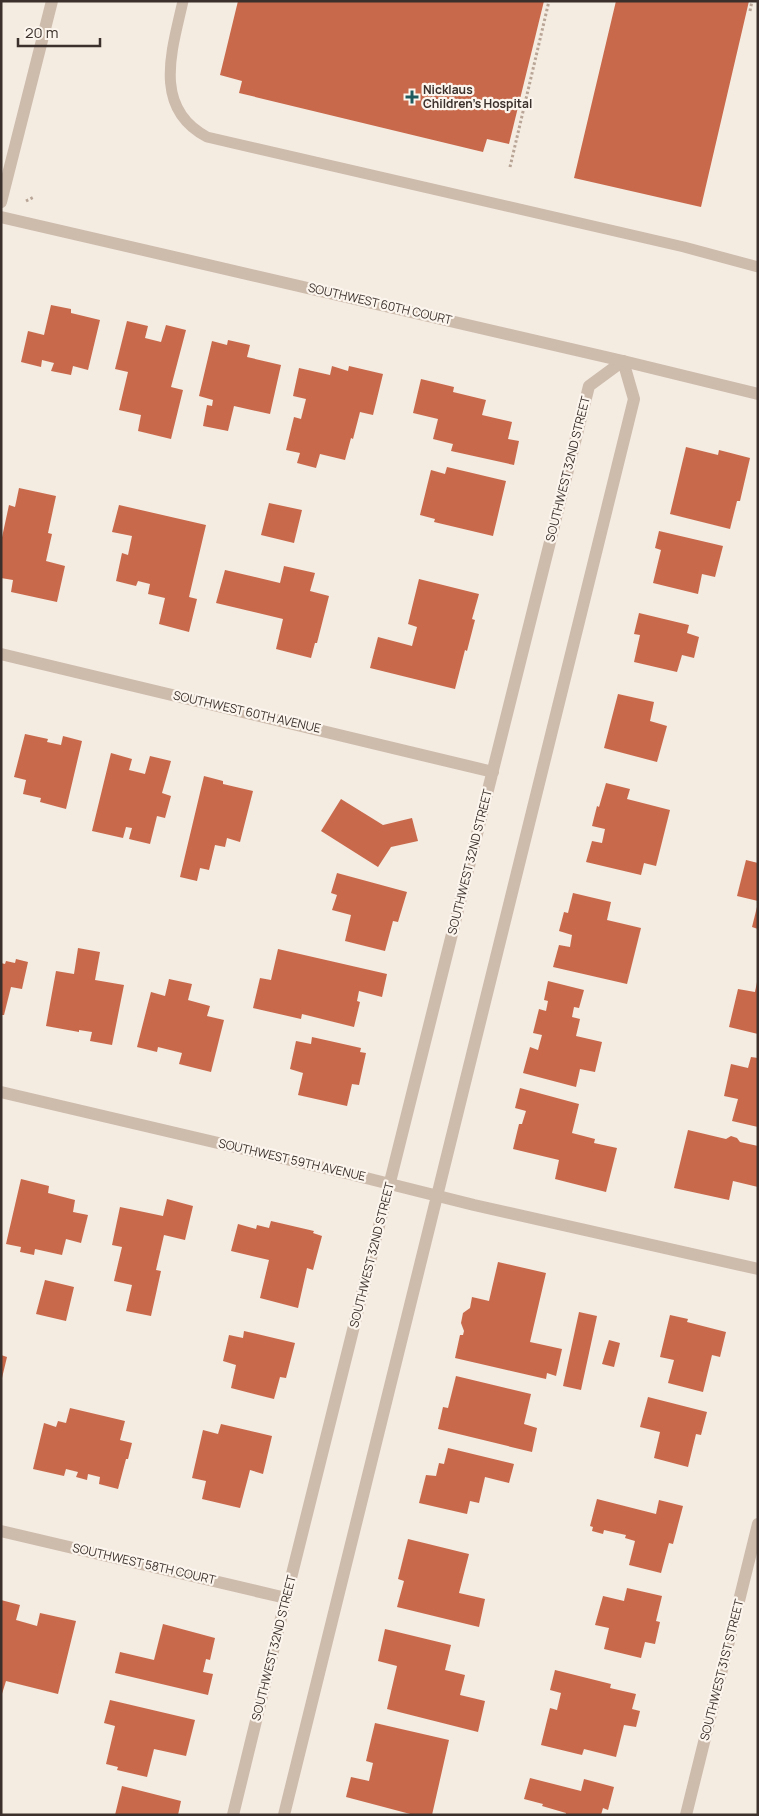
<svg xmlns="http://www.w3.org/2000/svg" width="759" height="1816" viewBox="0 0 759 1816" font-family="Manrope,sans-serif">
	<rect width="100%" height="100%" fill="#f4ebe1"/>
	<!-- building -->
	<path fill="#c8694b" d="M 238,1 L 544,1 L 509,144 L 487,139 L 483,152 L 239,93 L 242,81 L 220,75 Z
		M 616,1 L 749,1 L 701,207 L 574,178 Z
		M 51,305 L 71,309 L 71,313 L 100,320 L 88,370 L 73,366 L 71,375 L 51,371 L 54,363 L 42,360 L 41,367 L 21,362 L 28,331 L 44,335 Z
		M 127,321 L 148,326 L 145,338 L 161,342 L 166,325 L 186,330 L 171,387 L 183,390 L 171,439 L 138,431 L 141,415 L 119,410 L 128,372 L 115,369 Z
		M 228,340 L 250,345 L 247,357 L 281,365 L 270,414 L 234,406 L 228,431 L 203,426 L 207,405 L 212,406 L 213,400 L 199,396 L 212,341 L 227,345 Z
		M 332,366 L 348,371 L 349,366 L 383,374 L 373,415 L 360,412 L 353,439 L 351,438 L 345,460 L 320,454 L 316,468 L 297,463 L 300,453 L 286,450 L 294,417 L 301,419 L 306,399 L 293,396 L 299,368 L 330,375 Z
		M 421,379 L 454,387 L 453,392 L 486,400 L 482,415 L 512,422 L 508,439 L 519,441 L 514,465 L 451,451 L 453,444 L 433,439 L 438,419 L 413,413 Z
		M 686,447 L 718,455 L 719,450 L 750,458 L 740,501 L 737,501 L 730,529 L 670,514 Z
		M 447,467 L 506,481 L 493,536 L 434,522 L 435,519 L 420,515 L 431,470 L 445,474 Z
		M 19,488 L 56,496 L 48,533 L 52,534 L 46,561 L 65,566 L 57,602 L 11,592 L 13,580 L 1,578 L 1,542 L 9,505 L 15,507 Z
		M 269,503 L 302,510 L 294,543 L 261,535 Z
		M 119,505 L 206,525 L 189,597 L 197,599 L 189,632 L 159,624 L 165,598 L 148,594 L 150,584 L 138,581 L 136,586 L 116,581 L 122,553 L 128,555 L 132,536 L 112,532 Z
		M 659,531 L 723,546 L 715,577 L 702,574 L 698,594 L 653,583 L 661,550 L 655,548 Z
		M 284,566 L 315,573 L 310,591 L 329,596 L 317,643 L 315,643 L 311,658 L 276,649 L 283,619 L 216,603 L 225,570 L 280,583 Z
		M 419,579 L 479,594 L 472,619 L 475,620 L 467,651 L 465,650 L 455,689 L 370,668 L 378,637 L 412,646 L 417,627 L 408,624 Z
		M 639,613 L 689,625 L 687,633 L 699,637 L 694,658 L 682,655 L 677,672 L 634,662 L 640,635 L 634,634 Z
		M 618,694 L 654,702 L 650,721 L 667,726 L 657,762 L 604,748 Z
		M 25,734 L 48,739 L 47,742 L 61,745 L 63,736 L 82,741 L 66,809 L 40,802 L 41,798 L 23,794 L 26,780 L 14,777 Z
		M 111,753 L 132,759 L 129,770 L 145,774 L 150,756 L 171,761 L 162,793 L 171,796 L 165,818 L 157,816 L 150,844 L 129,839 L 132,828 L 126,827 L 123,838 L 92,831 Z
		M 204,776 L 223,781 L 223,784 L 253,791 L 240,842 L 227,838 L 225,847 L 215,845 L 209,870 L 200,868 L 197,881 L 180,877 Z
		M 606,783 L 630,789 L 627,799 L 670,810 L 656,866 L 644,863 L 641,875 L 586,862 L 592,841 L 602,843 L 605,829 L 592,826 L 597,806 L 599,807 Z
		M 341,799 L 383,825 L 412,818 L 418,841 L 391,847 L 378,867 L 321,831 Z
		M 746,860 L 758,863 L 758,901 L 737,896 Z
		M 337,873 L 407,892 L 398,922 L 393,921 L 385,951 L 345,941 L 351,915 L 332,910 L 337,895 L 331,893 Z
		M 573,893 L 611,902 L 607,920 L 641,928 L 627,984 L 553,967 L 559,945 L 570,947 L 572,935 L 559,931 L 564,912 L 568,913 Z
		M 757,907 L 758,907 L 758,929 L 752,927 Z
		M 78,948 L 100,952 L 95,980 L 124,985 L 112,1045 L 90,1041 L 92,1032 L 79,1030 L 79,1032 L 46,1026 L 56,971 L 74,974 Z
		M 278,949 L 387,974 L 382,997 L 359,991 L 357,1001 L 360,1002 L 354,1027 L 302,1014 L 301,1019 L 253,1008 L 260,978 L 271,980 Z
		M 16,959 L 28,962 L 22,989 L 11,987 L 4,1015 L 1,1015 L 1,963 L 5,964 L 6,961 L 15,963 Z
		M 169,979 L 192,984 L 188,1000 L 210,1006 L 207,1016 L 224,1020 L 211,1072 L 179,1064 L 182,1053 L 158,1047 L 157,1052 L 137,1047 L 151,992 L 165,996 Z
		M 548,981 L 584,990 L 579,1008 L 574,1007 L 572,1017 L 580,1019 L 576,1036 L 602,1042 L 595,1072 L 580,1069 L 576,1087 L 523,1073 L 530,1047 L 538,1050 L 542,1035 L 533,1033 L 539,1009 L 546,1011 L 548,1001 L 544,1000 Z
		M 757,982 L 758,1034 L 729,1027 L 738,989 L 755,992 Z
		M 312,1037 L 361,1048 L 360,1052 L 366,1053 L 359,1085 L 352,1084 L 347,1106 L 298,1095 L 303,1073 L 290,1069 L 296,1041 L 311,1044 Z
		M 751,1057 L 758,1058 L 758,1127 L 732,1121 L 738,1099 L 724,1096 L 731,1064 L 748,1068 Z
		M 520,1088 L 579,1104 L 572,1133 L 595,1139 L 594,1143 L 617,1148 L 606,1192 L 555,1179 L 559,1160 L 513,1149 L 519,1124 L 522,1124 L 526,1111 L 515,1108 Z
		M 688,1130 L 726,1139 L 731,1136 L 737,1138 L 740,1142 L 758,1146 L 758,1187 L 733,1181 L 729,1200 L 674,1188 Z
		M 21,1179 L 49,1186 L 48,1193 L 75,1200 L 73,1212 L 88,1215 L 81,1243 L 66,1239 L 62,1255 L 35,1249 L 34,1255 L 20,1252 L 21,1247 L 6,1244 Z
		M 167,1199 L 193,1206 L 185,1240 L 164,1235 L 156,1270 L 161,1271 L 151,1316 L 126,1311 L 132,1285 L 114,1281 L 122,1247 L 112,1245 L 120,1207 L 163,1216 Z
		M 271,1221 L 314,1231 L 313,1233 L 322,1236 L 313,1270 L 307,1268 L 298,1308 L 260,1298 L 269,1260 L 231,1251 L 238,1224 L 256,1229 L 257,1225 L 269,1228 Z
		M 498,1262 L 546,1273 L 530,1342 L 562,1349 L 556,1376 L 547,1373 L 546,1379 L 455,1358 L 460,1335 L 463,1335 L 464,1331 L 461,1323 L 463,1313 L 470,1308 L 472,1297 L 489,1301 Z
		M 45,1280 L 74,1287 L 66,1321 L 36,1314 Z
		M 579,1312 L 597,1316 L 581,1390 L 563,1386 Z
		M 670,1315 L 688,1319 L 687,1322 L 726,1332 L 720,1357 L 712,1355 L 703,1392 L 668,1383 L 674,1360 L 660,1357 Z
		M 244,1331 L 295,1343 L 286,1378 L 280,1377 L 274,1399 L 231,1388 L 236,1365 L 223,1361 L 229,1335 L 243,1338 Z
		M 609,1340 L 620,1343 L 614,1367 L 602,1364 Z
		M 1,1355 L 7,1357 L 2,1378 L 1,1378 Z
		M 456,1376 L 531,1394 L 524,1424 L 537,1428 L 532,1452 L 438,1429 L 443,1407 L 448,1408 Z
		M 648,1397 L 707,1412 L 701,1435 L 696,1434 L 688,1467 L 654,1458 L 660,1432 L 640,1427 Z
		M 70,1408 L 125,1421 L 120,1440 L 132,1443 L 128,1459 L 126,1459 L 118,1489 L 99,1484 L 100,1477 L 88,1474 L 87,1480 L 76,1477 L 78,1472 L 66,1469 L 64,1476 L 33,1469 L 44,1423 L 56,1427 L 58,1421 L 66,1423 Z
		M 221,1424 L 272,1436 L 263,1474 L 250,1470 L 240,1508 L 202,1499 L 206,1481 L 192,1478 L 203,1430 L 218,1434 Z
		M 448,1448 L 514,1464 L 509,1483 L 485,1477 L 479,1503 L 470,1501 L 467,1514 L 419,1503 L 426,1475 L 436,1476 L 439,1463 L 444,1464 Z
		M 597,1499 L 656,1514 L 659,1500 L 683,1506 L 673,1544 L 669,1543 L 661,1573 L 629,1565 L 635,1541 L 625,1538 L 626,1535 L 604,1530 L 603,1534 L 592,1531 L 593,1527 L 590,1526 Z
		M 408,1539 L 469,1554 L 459,1593 L 485,1599 L 479,1627 L 397,1607 L 404,1581 L 398,1579 Z
		M 627,1588 L 662,1596 L 656,1621 L 660,1622 L 655,1644 L 645,1642 L 641,1658 L 604,1649 L 609,1628 L 595,1625 L 603,1596 L 624,1601 Z
		M 1,1600 L 20,1605 L 16,1620 L 37,1626 L 40,1613 L 76,1621 L 58,1694 L 6,1681 L 1,1697 Z
		M 163,1624 L 215,1638 L 210,1660 L 206,1659 L 203,1672 L 213,1674 L 208,1695 L 115,1673 L 120,1652 L 154,1660 Z
		M 385,1629 L 451,1645 L 445,1670 L 465,1675 L 460,1695 L 485,1701 L 478,1732 L 387,1709 L 397,1666 L 378,1661 Z
		M 555,1670 L 611,1684 L 610,1688 L 636,1694 L 632,1709 L 640,1711 L 636,1727 L 624,1725 L 616,1757 L 584,1749 L 582,1755 L 541,1745 L 550,1708 L 557,1710 L 561,1693 L 550,1690 Z
		M 110,1700 L 195,1720 L 186,1756 L 154,1749 L 147,1777 L 117,1770 L 118,1767 L 106,1764 L 115,1726 L 104,1723 Z
		M 375,1723 L 449,1740 L 432,1815 L 414,1815 L 346,1797 L 351,1777 L 369,1781 L 373,1763 L 366,1761 Z
		M 530,1778 L 581,1791 L 584,1779 L 614,1787 L 608,1810 L 603,1808 L 601,1815 L 566,1815 L 566,1813 L 542,1806 L 543,1804 L 524,1799 Z
		M 122,1786 L 181,1801 L 178,1815 L 115,1815 Z"/>
	<g fill="none" stroke-linecap="round" stroke-linejoin="round">
		<!-- path -->
		<path stroke="#b9a596" stroke-width="3" stroke-dasharray="2.5 2.5" stroke-linecap="butt" d="M 750,11 L 752,1
			M 510,167 L 549,1
			M 26,201 L 34,197"/>
		<!-- service -->
		<path stroke="#cdbbac" stroke-width="11" d="M 183,1 C 172,50 152,108 207,137 L 684,247 L 758,267"/>
		<!-- minor -->
		<path stroke="#cdbbac" stroke-width="12" d="M 1,654 L 493,772
			M 1,1092 L 350,1174 L 474,1205 L 758,1269
			M 1,1531 L 286,1598
			M 233,1815 L 286,1598 L 589,386 L 623,361 L 634,399 L 284,1815
			M 686,1815 L 758,1524"/>
		<!-- tertiary -->
		<path stroke="#cdbbac" stroke-width="12" d="M 1,202 L 52,1
			M 1,217 L 623,361 L 758,394"/>
	</g>
	<!-- markers -->
	<path fill="#1f5a5e" stroke="#fbf5ee" stroke-width="2" d="M409.5 89.5h5v5h5v5h-5v5h-5v-5h-5v-5h5z"/>
	<g text-anchor="middle" stroke-width="4.5" stroke-linejoin="round" paint-order="stroke">
		<!-- poi labels -->
		<g font-size="12" font-weight="bold" fill="#3b302b" stroke="#fbf5ee" text-anchor="start">
			<text x="423" y="94">Nicklaus<tspan x="423" dy="14">Children's Hospital</tspan></text>
		</g>
		<!-- street labels -->
		<g font-size="12" fill="#3b302b" stroke="#fbf5ee">
			<text transform="translate(380 304) rotate(13)" y="4">SOUTHWEST 60TH COURT</text>
			<text transform="translate(568 469) rotate(-76)" y="4">SOUTHWEST 32ND STREET</text>
			<text transform="translate(247 712) rotate(13)" y="4">SOUTHWEST 60TH AVENUE</text>
			<text transform="translate(470 862) rotate(-76)" y="4">SOUTHWEST 32ND STREET</text>
			<text transform="translate(292 1160) rotate(13)" y="4">SOUTHWEST 59TH AVENUE</text>
			<text transform="translate(372 1255) rotate(-76)" y="4">SOUTHWEST 32ND STREET</text>
			<text transform="translate(144 1564) rotate(13)" y="4">SOUTHWEST 58TH COURT</text>
			<text transform="translate(274 1648) rotate(-76)" y="4">SOUTHWEST 32ND STREET</text>
			<text transform="translate(722 1670) rotate(-76)" y="4">SOUTHWEST 31ST STREET</text>
		</g>
	</g>
	<!-- border -->
	<rect width="759" height="1816" fill="none" stroke="#3b302b" stroke-width="5"/>
	<!-- scale -->
	<path d="M18 38v8h82v-8" fill="none" stroke="#3b302b" stroke-width="2.5"/>
	<text x="25" y="38" font-size="15" fill="#3b302b" stroke="#fbf5ee" stroke-width="4" paint-order="stroke">20 m</text>
</svg>
